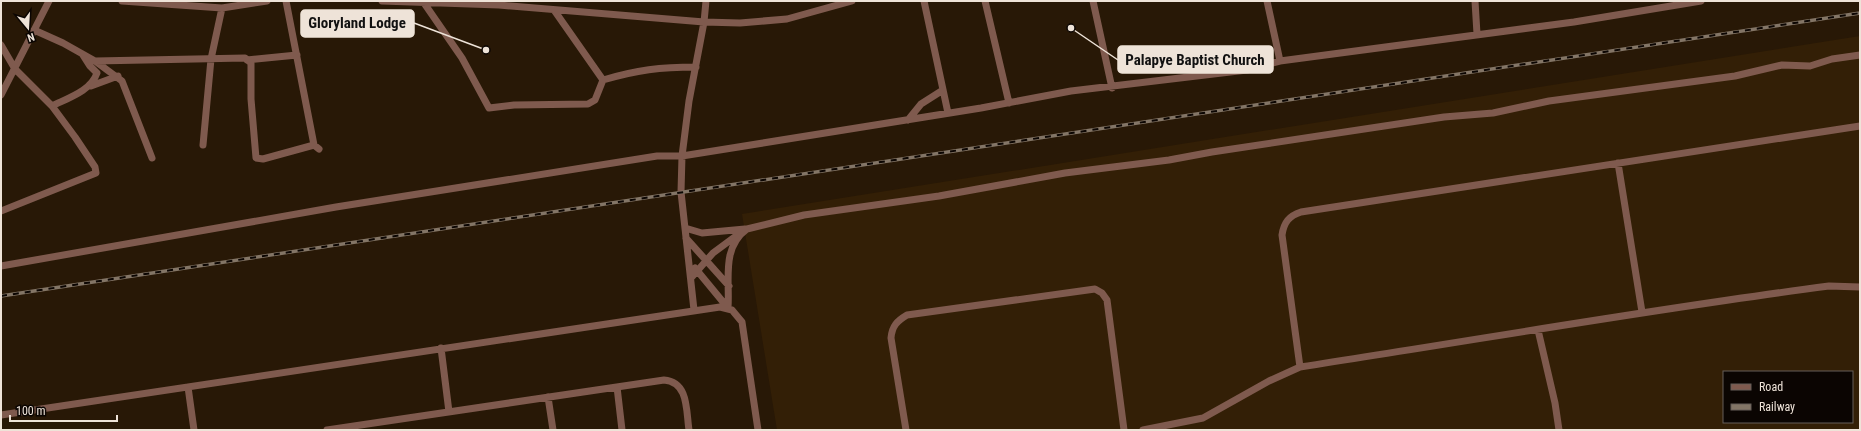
<svg xmlns="http://www.w3.org/2000/svg" width="1861" height="431" viewBox="0 0 1861 431" font-family="'Roboto Condensed',sans-serif">
	<rect width="100%" height="100%" fill="#281806"/>
	<!-- built -->
	<path fill="#331f06" fill-rule="evenodd" d="M 1860,36 L 1860,430 L 777,430 L 742,214 ZM 1724,372 L 1852,372 L 1852,422 L 1724,422 Z"/>
	<g fill="none" stroke-linecap="round" stroke-linejoin="round">
		<!-- minor -->
		<path stroke="#7f5a4e" stroke-width="7" d="M 122,1 L 222,8 L 267,1
			M 286,1 L 314,145 L 319,149
			M 382,1 L 499,5 L 704,22 L 740,23 L 787,19 L 852,1
			M 924,1 L 948,113
			M 985,1 L 1009,103
			M 1093,1 L 1112,88
			M 1267,1 L 1280,61
			M 1475,1 L 1477,34
			M 424,3 L 462,58 L 489,108 L 514,105 L 588,104 L 595,100 L 603,80 C 637,70 660,67 696,67
			M 554,10 L 603,80
			M 34,30 L 63,43 L 95,61 L 245,58 L 251,63 L 251,99 L 256,158 L 263,159 L 314,145
			M 1,45 L 15,69 L 52,106 L 75,137 L 95,167 L 96,173 L 1,211
			M 247,60 L 297,55
			M 95,61 L 122,81 L 152,158
			M 91,86 L 118,76
			M 1,95 L 49,1
			M 52,106 C 68,98 91,91 97,73 L 90,66 L 83,55
			M 908,120 L 921,104 L 943,90
			M 203,145 L 211,59 L 222,8
			M 1618,163 L 1642,312
			M 685,228 L 702,233 L 745,229
			M 686,238 L 729,286
			M 1,266 L 336,207 L 657,156 L 682,156 L 981,108 L 1071,91 L 1247,70 L 1280,61 L 1574,22 L 1701,1
			M 695,268 L 728,308
			M 691,278 L 713,253 L 736,236
			M 728,308 C 730,280 721,248 747,229 L 804,215 L 939,196 L 1065,173 L 1169,160 L 1212,152 L 1444,117 L 1493,113 L 1549,101 L 1735,76 L 1782,65 L 1810,66 L 1832,59 L 1860,55
			M 694,310 L 681,192 L 682,156 L 689,101 L 704,22 L 706,1
			M 1538,330 L 1555,403 L 1559,430
			M 441,348 L 449,412
			M 1300,367 L 1282,235 C 1284,222 1289,216 1301,212 L 1860,126
			M 188,387 L 194,430
			M 617,387 L 622,430
			M 548,397 L 553,430
			M 1,415 L 720,307 L 732,310 L 742,322 L 758,430
			M 327,430 L 664,380 C 689,382 686,411 689,430
			M 906,430 L 891,338 C 892,326 897,321 907,315 L 1095,289 L 1102,293 L 1107,300 L 1124,430
			M 1143,430 L 1203,418 L 1269,381 L 1300,367 C 1477,340 1652,309 1829,286 L 1860,287"/>
		<!-- rail casing -->
		<g stroke="#837566" stroke-width="3.5">
			<path id="rail" d="M 1,296 L 1860,13"/>
		</g>
		<!-- rail -->
		<use href="#rail" stroke="#0b0502" stroke-width="2" stroke-dasharray="6" stroke-linecap="butt"/>
	</g>
	<!-- callouts -->
	<path fill="none" stroke="#eee3d8" stroke-width="1.5" d="M486 50L414 23M1071 28L1118 60"/>
	<g fill="#eee3d8" stroke="#0b0502" stroke-width="1.5">
		<circle cx="486" cy="50" r="4"/>
		<circle cx="1071" cy="28" r="4"/>
	</g>
	<g fill="#eee3d8" stroke="#eee3d8" stroke-width="1.5">
		<rect x="301" y="10" width="113" height="27" rx="4"/>
		<rect x="1118" y="46" width="155" height="27" rx="4"/>
	</g>
	<g font-size="15" text-anchor="middle" font-weight="bold" fill="#111">
		<text x="357" y="28">Gloryland Lodge</text>
		<text x="1195" y="65">Palapye Baptist Church</text>
	</g>
	<!-- border -->
	<rect width="1861" height="431" fill="none" stroke="#eee3d8" stroke-width="4"/>
	<!-- legend -->
	<rect x="1723" y="371" width="130" height="52" fill="#0b0502" stroke="#665e58"/>
	<rect x="1731" y="384" width="20" height="6" fill="#7f5a4e" stroke="#665e58"/>
	<text x="1759" y="391" font-size="12" fill="#eee3d8">Road</text>
	<rect x="1731" y="404" width="20" height="6" fill="#837566" stroke="#665e58"/>
	<text x="1759" y="411" font-size="12" fill="#eee3d8">Railway</text>
	<!-- north arrow -->
	<g transform="translate(28 28) rotate(162)" stroke="#0b0502" stroke-width="3" paint-order="stroke">
	<path d="M0-3L7 15L0 10L-7 15Z" fill="#eee3d8"/>
	<text y="-6" font-size="11" font-weight="bold" text-anchor="middle" fill="#eee3d8">N</text>
	</g>
	<!-- scale -->
	<path d="M10 415v6h107v-6" fill="none" stroke="#eee3d8" stroke-width="2"/>
	<text x="16" y="415" font-size="12" fill="#eee3d8" stroke="#0b0502" stroke-width="3" paint-order="stroke">100 m</text>
</svg>
